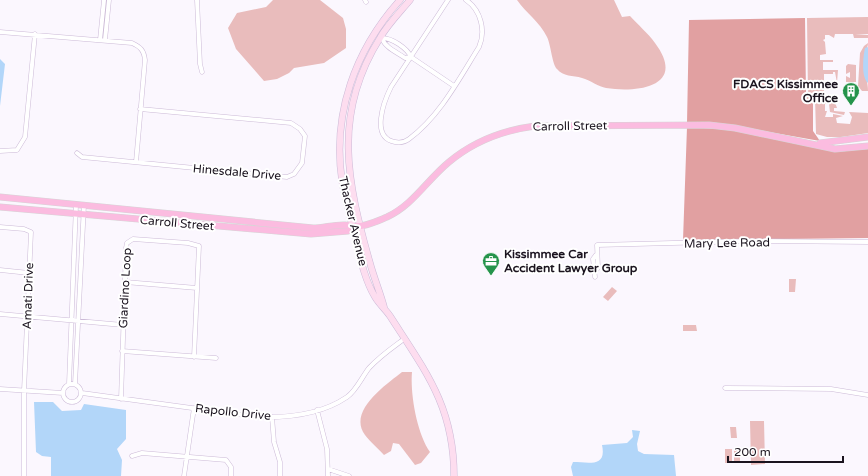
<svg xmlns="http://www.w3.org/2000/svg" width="868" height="476" viewBox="0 0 868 476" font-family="'Varela Round',sans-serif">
	<rect width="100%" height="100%" fill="#fbf7fe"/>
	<!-- green -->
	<path fill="#e9bcbc" d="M 273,0 L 320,0 L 343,18 L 346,29 L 346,48 L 324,63 L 294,68 L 289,73 L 277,79 L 264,81 L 236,49 L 228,28 L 237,13 L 266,7 Z
		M 517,0 L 614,0 L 622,17 L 630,16 C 638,25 648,33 655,43 C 687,86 639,93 606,88 C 599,87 590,80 582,78 C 573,75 563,77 557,69 C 552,64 551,45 547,37 C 540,22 526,13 517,0 Z
		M 868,17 L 868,34 L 855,35 L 868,35 L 868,38 L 854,38 L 853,34 L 835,34 L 834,38 L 829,35 L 825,35 L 825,39 L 823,40 L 825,42 L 826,54 L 820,55 L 820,60 L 833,60 L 833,62 L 823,62 L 823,70 L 838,70 L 837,83 L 835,72 L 833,72 L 833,74 L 824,74 L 824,97 L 825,99 C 832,99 835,101 837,108 L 834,108 L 834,111 L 845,112 L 844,115 L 830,112 L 829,104 L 825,104 L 825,111 L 827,111 L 825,117 L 833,117 L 833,114 L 843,116 L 836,118 L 837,123 L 850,124 L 852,117 L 849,112 L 868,113 L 868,133 L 841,137 L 827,137 L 816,134 L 815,97 L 808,96 L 807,18 Z
		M 868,43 C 868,48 864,53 864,60 C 864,73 868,81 868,91 L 862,91 L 858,86 L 860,53 L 864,46 Z
		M 848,64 L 856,65 L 856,82 L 846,82 L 846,76 L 850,78 L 850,72 L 846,74 L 846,66 Z
		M 789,279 L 796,279 L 795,292 L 789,292 Z
		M 612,287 L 617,291 L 608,301 L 603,297 Z
		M 683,325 L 696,325 L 697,331 L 683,331 Z
		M 402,372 L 412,372 C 410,394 417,434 430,452 L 421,463 L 415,465 L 399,444 L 393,443 L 391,451 L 384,455 C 378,448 370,442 365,435 C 347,411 387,384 402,372 Z
		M 750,421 L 764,421 L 765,464 L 751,465 Z
		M 730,427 L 736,427 L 737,438 L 731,438 Z
		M 725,449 L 732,449 L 732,463 L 725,463 Z
		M 734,449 L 740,449 L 740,463 L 734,463 Z"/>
	<!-- forest -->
	<path fill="#e1a0a1" d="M 805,18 L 806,96 L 813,99 L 813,131 L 820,141 L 736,126 L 687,123 L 689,20 Z
		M 687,127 L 735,130 L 843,151 L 868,148 L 868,238 L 683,240 Z"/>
	<!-- water -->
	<path fill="#b2d6f9" d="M 868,47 L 868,83 C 861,77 863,57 865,48 Z
		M 0,59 L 5,64 L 0,106 Z
		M 34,402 L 53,402 L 62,411 L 81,410 L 84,404 L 126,410 L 126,439 L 117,449 L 122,460 L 121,476 L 51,476 L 51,457 L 42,456 L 36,452 Z
		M 632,430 L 640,431 L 637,444 L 638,451 L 644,454 L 674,455 L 676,476 L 573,476 L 571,467 L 573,462 C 588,462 607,468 602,445 L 627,443 L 633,437 Z"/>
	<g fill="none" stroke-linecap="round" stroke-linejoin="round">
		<!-- street casing -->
		<g stroke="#ccbad7" stroke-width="5">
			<path id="street" d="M 197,0 L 200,64 L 202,72
				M 365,0 L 366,2
				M 448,0 L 391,87 C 384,101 370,138 395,142 C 400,143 405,142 409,139 C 440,116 459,79 479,47 C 486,31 481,10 466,0
				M 0,32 L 132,43 C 141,47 144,51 145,60 L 136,162
				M 100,40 L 104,0
				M 105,40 L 109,0
				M 411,57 L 405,58 C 397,52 385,48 382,38 C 392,38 407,48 411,57 L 454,86
				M 0,151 L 17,150 L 25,137 L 35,34
				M 77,153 L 82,157 L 287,177 L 294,174 L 302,163 L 305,136 L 300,129 L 291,123 L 140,109
				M 0,227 L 24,229 L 31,232 L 24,391 L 24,476
				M 0,270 L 29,273
				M 595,271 L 598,268 L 597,245 L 748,241 L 868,242
				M 595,277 L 593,259 L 596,255
				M 125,282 L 197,288
				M 0,314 L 123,325
				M 122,351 L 216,358
				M63 393a9 9 0 1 1 18 0a9 9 0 1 1-18 0Z
				M 69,384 L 76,205
				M 75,384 L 84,205
				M 725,388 L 831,389 L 868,395
				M 0,389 L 63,393
				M 82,393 L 258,417 C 287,418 322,414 347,397 C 356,391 362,377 369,368 C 380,356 392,348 404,339
				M 121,399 L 126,248 L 127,243 L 133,239 L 188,243 L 199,246 L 194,357
				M 317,410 L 327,449 L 328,476
				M 272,417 L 274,442 L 280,462 L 280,476
				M 132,456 L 142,453 L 226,460 L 231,467 L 231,476
				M 328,469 L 349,476
				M 184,476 L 194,408"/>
		</g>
		<!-- secondary casing -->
		<g stroke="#ccbad7" stroke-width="7">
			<path id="secondary" d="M 400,0 C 355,50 332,114 342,181 C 345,197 349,213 353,228 C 359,251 363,277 375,297 C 379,304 386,310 390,316 C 426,372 454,407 454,476
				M 384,307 C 380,292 374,278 370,263 C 347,182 332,114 380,38 C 388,24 400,12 410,0"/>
		</g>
		<!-- primary casing -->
		<g stroke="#d6d5d6" stroke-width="7">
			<path id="primary" d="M 820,143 L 868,137
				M 0,197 L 313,228 C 324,228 335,224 346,225 C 349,225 349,226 352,226 C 363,228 377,221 387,217 C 413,205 427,180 449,162 C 473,142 504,130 535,126 L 709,125 L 735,128 L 835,149 L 868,146
				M 0,207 L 311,234 L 348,231 L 353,227"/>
		</g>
		<!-- street -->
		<use href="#street" stroke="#fff" stroke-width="4"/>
		<!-- secondary -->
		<use href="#secondary" stroke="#fdddef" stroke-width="6"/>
		<!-- primary -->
		<use href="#primary" stroke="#fbbce0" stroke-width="6"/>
	</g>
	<!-- icons -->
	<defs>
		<g id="building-pin" transform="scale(0.9)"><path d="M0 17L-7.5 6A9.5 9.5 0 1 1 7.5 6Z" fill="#25934b" stroke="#fff"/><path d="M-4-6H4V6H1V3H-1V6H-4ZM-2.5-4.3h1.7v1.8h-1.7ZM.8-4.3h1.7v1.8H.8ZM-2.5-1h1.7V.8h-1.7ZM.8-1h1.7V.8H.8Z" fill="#fff"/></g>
		<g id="office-pin" transform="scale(0.9)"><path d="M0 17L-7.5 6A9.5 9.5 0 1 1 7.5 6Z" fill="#25934b" stroke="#fff"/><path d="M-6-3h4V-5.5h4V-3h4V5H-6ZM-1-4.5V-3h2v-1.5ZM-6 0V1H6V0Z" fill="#fff"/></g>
	</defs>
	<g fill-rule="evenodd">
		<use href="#building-pin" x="851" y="91"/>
		<use href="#office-pin" x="491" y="261"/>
	</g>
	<g text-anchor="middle" stroke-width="4" stroke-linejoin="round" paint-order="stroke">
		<!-- poi labels -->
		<g font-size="12" font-weight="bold" fill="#1a131e" stroke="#fff" text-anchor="end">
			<text x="838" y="88">FDACS Kissimmee<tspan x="838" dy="14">Office</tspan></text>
			<text x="504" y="258" text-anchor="start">Kissimmee Car<tspan x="504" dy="14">Accident Lawyer Group</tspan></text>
		</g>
		<!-- street labels -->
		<g font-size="12" fill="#1a131e" stroke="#fff">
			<text transform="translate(570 126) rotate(-1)" y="4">Carroll Street</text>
			<text transform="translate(237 172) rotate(5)" y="4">Hinesdale Drive</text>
			<text transform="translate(353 221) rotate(77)" y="4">Thacker Avenue</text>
			<text transform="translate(177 223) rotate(5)" y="4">Carroll Street</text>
			<text transform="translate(727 243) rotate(-1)" y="4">Mary Lee Road</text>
			<text transform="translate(125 288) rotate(-87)" y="4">Giardino Loop</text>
			<text transform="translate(28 296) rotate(-88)" y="4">Amati Drive</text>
			<text transform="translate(233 412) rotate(6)" y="4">Rapollo Drive</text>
		</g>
	</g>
	<!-- scale -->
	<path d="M728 456v6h115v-6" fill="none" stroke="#1a131e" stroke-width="2"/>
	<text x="734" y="456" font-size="12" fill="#1a131e" stroke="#ffffff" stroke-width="3" paint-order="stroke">200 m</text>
</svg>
